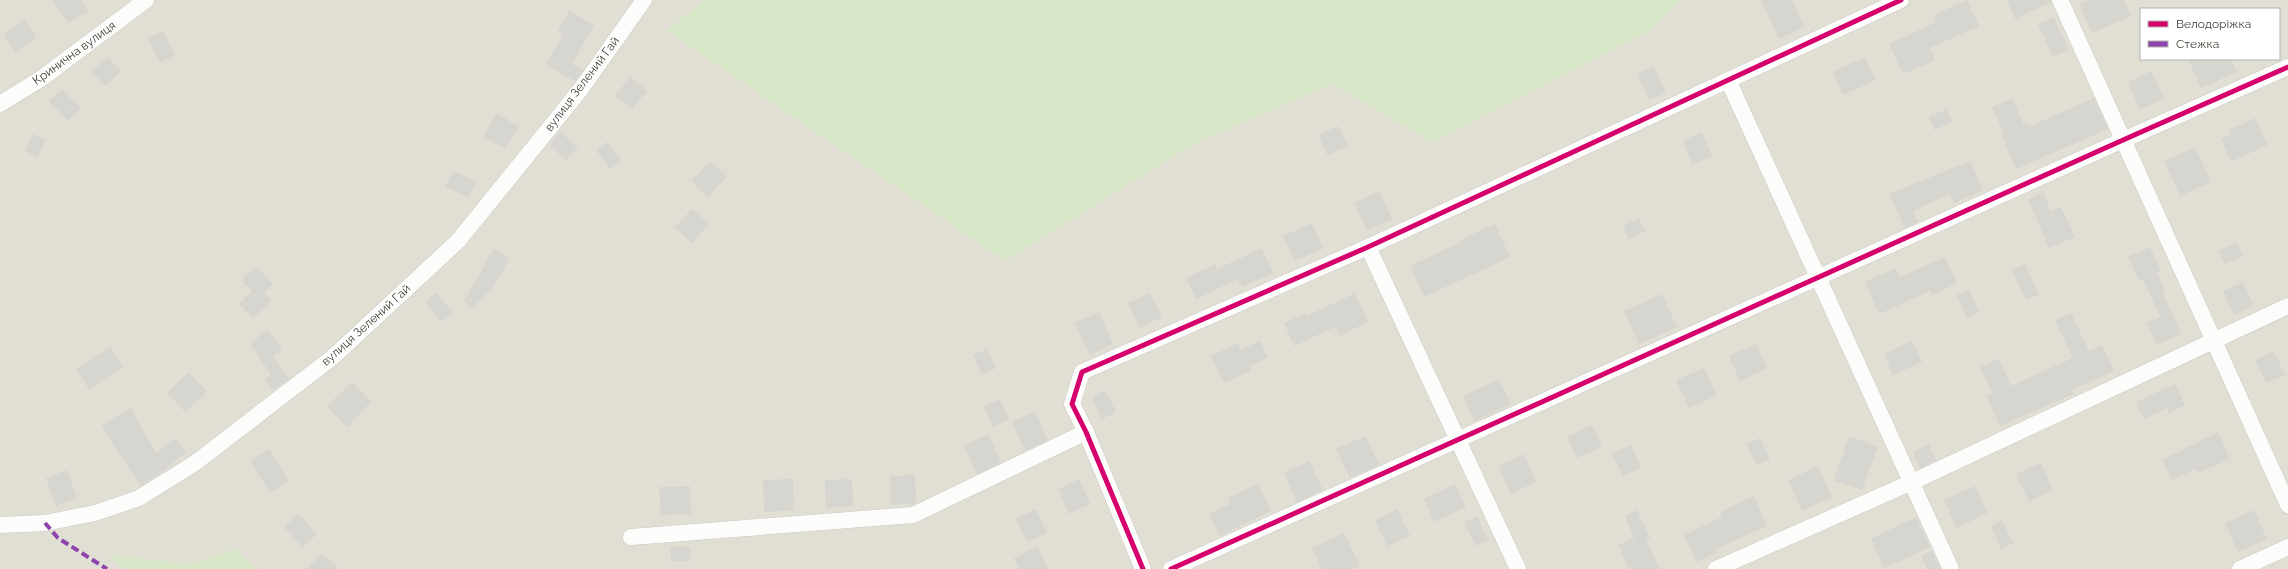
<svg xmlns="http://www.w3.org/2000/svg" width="2288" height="569" viewBox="0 0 2288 569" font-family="Raleway,sans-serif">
	<rect width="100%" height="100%" fill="#edece6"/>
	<!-- residential -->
	<path fill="#e1ded3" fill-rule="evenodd" d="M 0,0 L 2288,0 L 2288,569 L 0,569 ZM 2141,9 L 2279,9 L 2279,59 L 2141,59 Z"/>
	<!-- green -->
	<path fill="#d6e6c7" d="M 704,0 L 1681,0 L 1650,31 L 1432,142 L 1332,84 L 1194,144 L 1005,261 L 667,31 Z
		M 234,549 L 257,569 L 122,569 L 111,555 L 190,564 Z"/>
	<!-- building -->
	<path fill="#d6d5cf" d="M 53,0 L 81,0 L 88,11 L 68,23 Z
		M 1761,0 L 1792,0 L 1804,27 L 1779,39 Z
		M 1967,0 L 1979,26 L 1930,48 L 1935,60 L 1903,74 L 1889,44 L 1937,22 L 1934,15 Z
		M 2007,0 L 2051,0 L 2051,2 L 2015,19 Z
		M 2089,0 L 2124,0 L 2131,16 L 2092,33 L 2079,4 Z
		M 569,11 L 594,25 L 572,64 L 583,70 L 575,81 L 546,65 L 563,34 L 558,31 Z
		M 2054,17 L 2069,50 L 2053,57 L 2038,24 Z
		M 25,20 L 37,38 L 15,52 L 3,34 Z
		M 163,31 L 175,55 L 160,63 L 148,39 Z
		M 108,57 L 121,71 L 105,86 L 92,72 Z
		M 1865,57 L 1876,80 L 1843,95 L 1833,72 Z
		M 2188,59 L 2231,59 L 2237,72 L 2201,88 Z
		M 1654,66 L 1666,93 L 1649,100 L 1637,74 Z
		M 2151,71 L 2164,99 L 2140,110 L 2128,82 Z
		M 631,77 L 647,91 L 632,109 L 615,95 Z
		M 62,89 L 81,109 L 68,121 L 49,101 Z
		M 2012,98 L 2024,125 L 2027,123 L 2028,127 L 2094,98 L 2108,129 L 2016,169 L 2001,134 L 2004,133 L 1992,107 Z
		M 1947,109 L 1953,122 L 1934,130 L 1929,117 Z
		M 497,113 L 519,127 L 505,149 L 483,136 Z
		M 2255,118 L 2267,145 L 2231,162 L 2221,139 L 2231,134 L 2229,130 Z
		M 1338,126 L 1348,146 L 1327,155 L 1318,135 Z
		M 560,132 L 578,147 L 566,160 L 549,145 Z
		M 1702,132 L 1712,156 L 1692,164 L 1683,141 Z
		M 33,134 L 46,140 L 38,157 L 25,151 Z
		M 607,142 L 621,160 L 610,169 L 596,150 Z
		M 2195,147 L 2211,182 L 2180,196 L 2164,161 Z
		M 710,161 L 727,176 L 708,197 L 691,181 Z
		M 1970,161 L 1983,190 L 1954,203 L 1950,194 L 1913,211 L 1918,222 L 1905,228 L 1889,194 Z
		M 453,171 L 476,181 L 469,197 L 445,187 Z
		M 1379,191 L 1392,219 L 1367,231 L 1354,203 Z
		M 2043,192 L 2051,211 L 2061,207 L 2075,237 L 2049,248 L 2028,199 Z
		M 692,209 L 709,224 L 692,243 L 675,227 Z
		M 1639,218 L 1645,231 L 1629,239 L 1623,226 Z
		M 1312,223 L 1323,248 L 1295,261 L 1283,236 Z
		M 1495,224 L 1510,257 L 1424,297 L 1410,266 L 1461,242 L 1460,240 Z
		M 2237,243 L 2243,256 L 2225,264 L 2219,251 Z
		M 2150,247 L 2161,271 L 2157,273 L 2165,290 L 2162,291 L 2181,334 L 2157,345 L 2147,323 L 2160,317 L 2143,279 L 2139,281 L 2128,257 Z
		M 1262,248 L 1273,273 L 1242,287 L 1238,279 L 1196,299 L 1186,278 L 1215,264 L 1217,269 Z
		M 494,249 L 510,258 L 493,287 L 472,308 L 464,301 Z
		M 1945,257 L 1957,283 L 1932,295 L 1930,291 L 1879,314 L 1865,282 L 1896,268 L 1900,277 Z
		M 2025,264 L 2039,295 L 2026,300 L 2012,270 Z
		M 256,266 L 273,284 L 264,293 L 271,301 L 253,318 L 239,304 L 252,291 L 241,280 Z
		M 2243,282 L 2254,306 L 2234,315 L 2223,291 Z
		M 1969,290 L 1979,312 L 1967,318 L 1957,295 Z
		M 436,293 L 453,312 L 442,322 L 425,302 Z
		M 1150,293 L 1162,317 L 1139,328 L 1128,303 Z
		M 1355,293 L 1368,322 L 1339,336 L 1335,327 L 1294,346 L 1284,323 L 1306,313 L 1307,316 Z
		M 1662,294 L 1677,327 L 1639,344 L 1624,311 Z
		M 1099,312 L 1113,344 L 1090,355 L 1075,323 Z
		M 2071,313 L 2089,351 L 2102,345 L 2114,371 L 2072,390 L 2074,394 L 2000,426 L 1986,396 L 1992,393 L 1980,367 L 1999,359 L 2011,386 L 2073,358 L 2055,320 Z
		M 268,330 L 282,350 L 273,356 L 289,379 L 273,390 L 265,379 L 271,375 L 250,343 Z
		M 1260,341 L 1268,357 L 1249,366 L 1251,370 L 1224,383 L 1211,356 L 1238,343 L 1241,350 Z
		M 1912,341 L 1922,362 L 1893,375 L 1884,354 Z
		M 1756,344 L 1767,368 L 1740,381 L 1729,356 Z
		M 111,347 L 123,367 L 89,389 L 76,369 Z
		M 987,349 L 996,368 L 982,375 L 973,355 Z
		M 2274,351 L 2285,375 L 2266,383 L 2255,360 Z
		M 1704,368 L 1717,395 L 1689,408 L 1676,380 Z
		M 189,372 L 207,392 L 185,412 L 167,393 Z
		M 1499,379 L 1511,404 L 1474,421 L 1463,396 Z
		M 352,382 L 371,402 L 347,427 L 327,406 Z
		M 2175,384 L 2185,405 L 2169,413 L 2167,408 L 2144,419 L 2136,402 Z
		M 1105,390 L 1116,412 L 1102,419 L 1092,397 Z
		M 1000,399 L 1009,419 L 993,427 L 984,407 Z
		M 131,408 L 156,453 L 174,438 L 186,452 L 163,471 L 141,485 L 117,451 L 102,425 Z
		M 1035,411 L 1048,440 L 1025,451 L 1012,422 Z
		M 1592,425 L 1602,447 L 1577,458 L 1567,437 Z
		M 2218,432 L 2230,459 L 2198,473 L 2196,469 L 2171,480 L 2162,460 Z
		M 988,434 L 1001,462 L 977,474 L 964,445 Z
		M 1365,436 L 1379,465 L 1350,478 L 1336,449 Z
		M 1849,436 L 1878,447 L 1862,490 L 1834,480 Z
		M 1760,438 L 1770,459 L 1756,465 L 1747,444 Z
		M 1929,444 L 1936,460 L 1920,468 L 1913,452 Z
		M 1631,445 L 1641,468 L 1623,476 L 1612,453 Z
		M 269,449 L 289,481 L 270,493 L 250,461 Z
		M 1524,454 L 1536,482 L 1511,494 L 1498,466 Z
		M 1309,461 L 1323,490 L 1297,502 L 1284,473 Z
		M 2041,463 L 2053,490 L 2029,502 L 2016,474 Z
		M 1818,466 L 1832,497 L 1802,511 L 1788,480 Z
		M 67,470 L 77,498 L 56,506 L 46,478 Z
		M 915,475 L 916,503 L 891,505 L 890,476 Z
		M 793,479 L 794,510 L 764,512 L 763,480 Z
		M 852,479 L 853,506 L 826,508 L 825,480 Z
		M 1079,479 L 1090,504 L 1069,514 L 1058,489 Z
		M 1258,484 L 1271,511 L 1220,536 L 1209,514 L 1230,504 L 1228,498 Z
		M 1455,484 L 1466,507 L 1434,522 L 1424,499 Z
		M 690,486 L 691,514 L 661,515 L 659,487 Z
		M 1975,486 L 1987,513 L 1956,528 L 1944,500 Z
		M 1754,496 L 1767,526 L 1715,549 L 1717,553 L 1696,562 L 1684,535 L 1722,517 L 1720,512 Z
		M 1036,509 L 1047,533 L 1027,542 L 1016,519 Z
		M 1397,509 L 1410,536 L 1387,546 L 1375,520 Z
		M 1637,510 L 1650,538 L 1646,540 L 1660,569 L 1629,569 L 1618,545 L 1634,538 L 1625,516 Z
		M 2254,510 L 2267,539 L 2238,552 L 2225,523 Z
		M 298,514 L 317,534 L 303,547 L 284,527 Z
		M 1477,516 L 1488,540 L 1476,546 L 1464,522 Z
		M 1916,517 L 1930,547 L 1884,568 L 1871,539 Z
		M 2002,520 L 2013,543 L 2001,549 L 1991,526 Z
		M 1344,533 L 1360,566 L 1353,569 L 1322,569 L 1312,548 Z
		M 1038,546 L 1048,569 L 1019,569 L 1014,558 Z
		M 670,547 L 690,547 L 691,561 L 671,562 Z
		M 1932,551 L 1938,564 L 1941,569 L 1927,569 L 1921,556 Z
		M 322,553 L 339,569 L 307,569 Z"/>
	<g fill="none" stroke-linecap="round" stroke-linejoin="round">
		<!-- minor casing -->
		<g stroke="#cbcac4" stroke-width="17">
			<path id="minor" d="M 2060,0 L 2288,505
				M 1728,80 L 1951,569
				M 0,104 L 42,78 L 146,0
				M 1368,247 L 1518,569
				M 0,525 L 45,523 L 95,513 L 139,498 L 195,463 L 333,357 L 458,241 L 581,89 L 644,0
				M 631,537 L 913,515 L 1086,432
				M 1143,569 L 1086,432 L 1072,404 L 1082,372 L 1368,247 L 1901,0
				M 1171,569 L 2123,140 L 2288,67
				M 1716,569 L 1912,482 L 2288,306
				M 2240,569 L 2288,547"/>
		</g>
		<!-- minor -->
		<use href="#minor" stroke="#fcfcfb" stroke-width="16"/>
		<!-- quiet -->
		<path stroke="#8e44ad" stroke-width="4" stroke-dasharray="8 4" stroke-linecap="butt" d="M 45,523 L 58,538 L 107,569"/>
		<!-- cycleway casing -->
		<g stroke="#fff" stroke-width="8">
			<path id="cycleway" d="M 1143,569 L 1086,432 L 1072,404 L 1082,372 L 1368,247 L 1901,0
				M 1171,569 L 2123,140 L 2288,67"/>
		</g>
		<!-- cycleway -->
		<use href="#cycleway" stroke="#d6006c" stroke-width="5"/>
	</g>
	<g text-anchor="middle" stroke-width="3" stroke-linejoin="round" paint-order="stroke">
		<!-- street labels -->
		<g font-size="12" fill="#413e34" stroke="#fff">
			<text transform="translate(74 53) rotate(-36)" y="4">Кринична вулиця</text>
			<text transform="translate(582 84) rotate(-53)" y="4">вулиця Зелений Гай</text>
			<text transform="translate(366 325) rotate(-42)" y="4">вулиця Зелений Гай</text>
		</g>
	</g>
	<!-- legend -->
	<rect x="2140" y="8" width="140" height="52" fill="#ffffff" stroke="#b3b2ae"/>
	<rect x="2148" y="21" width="20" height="6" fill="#d6006c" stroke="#b3b2ae"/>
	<text x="2176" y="28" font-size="12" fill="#413e34">Велодоріжка</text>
	<rect x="2148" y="41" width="20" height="6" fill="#8e44ad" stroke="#b3b2ae"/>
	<text x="2176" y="48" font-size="12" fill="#413e34">Стежка</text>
</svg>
